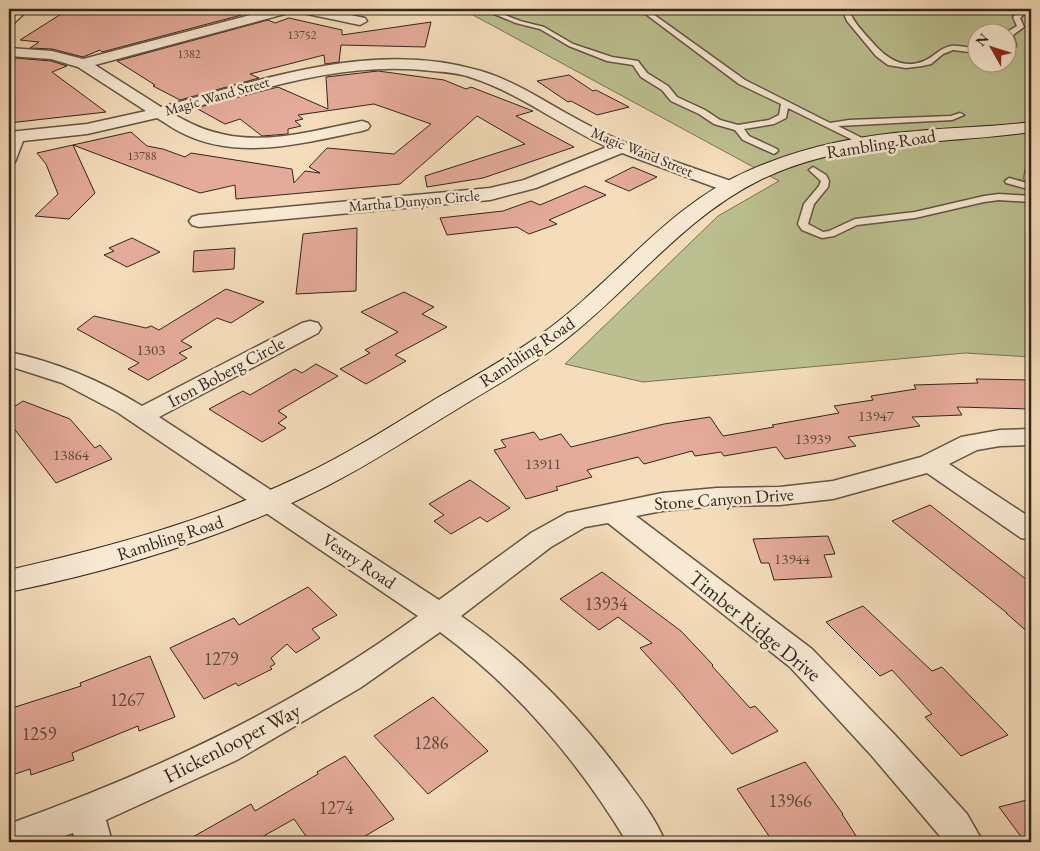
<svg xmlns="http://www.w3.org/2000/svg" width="1040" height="851" viewBox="0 0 1040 851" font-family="'EB Garamond',serif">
	<rect width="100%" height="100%" fill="#f5ddbb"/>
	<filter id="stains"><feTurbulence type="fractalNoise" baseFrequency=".004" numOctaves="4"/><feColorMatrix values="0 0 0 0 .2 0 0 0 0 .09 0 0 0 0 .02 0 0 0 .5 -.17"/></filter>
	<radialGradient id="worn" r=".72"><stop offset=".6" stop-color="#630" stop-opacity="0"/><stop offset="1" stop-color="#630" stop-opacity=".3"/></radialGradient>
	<!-- green -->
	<path fill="#bcc090" stroke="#777356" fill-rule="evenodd" d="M 467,9 L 1031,9 L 1031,137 L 1023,180 L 1031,182 L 1031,357 L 965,353 L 643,382 L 565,364 L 718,216 L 779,181 L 473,15 ZM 978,32 L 1008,32 L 1008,62 L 978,62 Z"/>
	<!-- building -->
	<path fill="#e5ab9a" stroke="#32261d" d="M 69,9 L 237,9 L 249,13 L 102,52 L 100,50 L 83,57 L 52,49 L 30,48 L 39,42 L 20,40 Z
		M 289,18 L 342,30 L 342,35 L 431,22 L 425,47 L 341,45 L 339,62 L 325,64 L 324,55 L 250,74 L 259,78 L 180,100 L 153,86 L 155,85 L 117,61 L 268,20 L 275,23 Z
		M 15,58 L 51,61 L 67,66 L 52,72 L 106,112 L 9,123 L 9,62 Z
		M 378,71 L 444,80 L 466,89 L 471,87 L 533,111 L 516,116 L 574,147 L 483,178 L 427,187 L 425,176 L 525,144 L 477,116 L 400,184 L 236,199 L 235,185 L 200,193 L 73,145 L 95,193 L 69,219 L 35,216 L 58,194 L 46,164 L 37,153 L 131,132 L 147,146 L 163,149 L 185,157 L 191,153 L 292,169 L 294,183 L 305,171 L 320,173 L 309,167 L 327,148 L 394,154 L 431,124 L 374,104 L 298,115 L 303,119 L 295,121 L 301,126 L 288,129 L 288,134 L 262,136 L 240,119 L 225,124 L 196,108 L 278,87 L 328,109 L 326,77 Z
		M 569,75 L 593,91 L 596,90 L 629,107 L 597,115 L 571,101 L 568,102 L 537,81 Z
		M 633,167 L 657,177 L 629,191 L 605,181 Z
		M 585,186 L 606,195 L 549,220 L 557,224 L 529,234 L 517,227 L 447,235 L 440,218 L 503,211 L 531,201 L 540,205 Z
		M 357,228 L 356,291 L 296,294 L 303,234 Z
		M 132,238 L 160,252 L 127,267 L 104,255 L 114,251 L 109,248 Z
		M 235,248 L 234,269 L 193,272 L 194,251 Z
		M 226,289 L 264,302 L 231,323 L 217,318 L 181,341 L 192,347 L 179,353 L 187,358 L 148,380 L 128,369 L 139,363 L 77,329 L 94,316 L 146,328 L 151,326 L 159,330 Z
		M 404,292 L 434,307 L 422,314 L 447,327 L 395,355 L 406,361 L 366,384 L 340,369 L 370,353 L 365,350 L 398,332 L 361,312 Z
		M 316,364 L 338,376 L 278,411 L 287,417 L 278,423 L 286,428 L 262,442 L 209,409 L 243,391 L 250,395 L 295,369 L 302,373 Z
		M 976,379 L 1031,380 L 1031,409 L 957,407 L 962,415 L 912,417 L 920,426 L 848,437 L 856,446 L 785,459 L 776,447 L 724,456 L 721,452 L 695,456 L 692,451 L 644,464 L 638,457 L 587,470 L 592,477 L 556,487 L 558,490 L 526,499 L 494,450 L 506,447 L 501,440 L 534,432 L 540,440 L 561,434 L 571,447 L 664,424 L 710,417 L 723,436 L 774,427 L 772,425 L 839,413 L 834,406 L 873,400 L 871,396 L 916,389 L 914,385 L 978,383 Z
		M 23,401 L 70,419 L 95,448 L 100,445 L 112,459 L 56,483 L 9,422 L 9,410 Z
		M 470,480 L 510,508 L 487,522 L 480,517 L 451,534 L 434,521 L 444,515 L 429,504 Z
		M 930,505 L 1031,583 L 1031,635 L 1006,613 L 1007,613 L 892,521 Z
		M 828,536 L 835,554 L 824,555 L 832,577 L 774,580 L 769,563 L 761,563 L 753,539 Z
		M 602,572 L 681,631 L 713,665 L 712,666 L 750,708 L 755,706 L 778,731 L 732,754 L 674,685 L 640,648 L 652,643 L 618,617 L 599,630 L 560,599 Z
		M 308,587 L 337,615 L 312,629 L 320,638 L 296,653 L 287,644 L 271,658 L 275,664 L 270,667 L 272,669 L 238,686 L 236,683 L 204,699 L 170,648 L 234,618 L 239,625 Z
		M 863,606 L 932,671 L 942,667 L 1008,735 L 961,756 L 925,717 L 932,714 L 892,670 L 880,676 L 826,622 Z
		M 150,656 L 175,717 L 139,731 L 138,726 L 72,753 L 74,760 L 31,775 L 30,769 L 9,776 L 9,709 L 81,686 L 80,683 Z
		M 433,697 L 488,751 L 428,794 L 374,736 Z
		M 345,756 L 394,819 L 355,842 L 310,842 L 294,819 L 253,842 L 184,842 L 251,804 L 255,811 L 318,774 L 317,772 Z
		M 805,762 L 843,814 L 842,814 L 860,842 L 773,842 L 737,789 Z
		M 1031,799 L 1031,842 L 1025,842 L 999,807 Z"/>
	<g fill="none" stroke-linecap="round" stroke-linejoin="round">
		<!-- lane casing -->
		<g stroke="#635444" stroke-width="3">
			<path id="lane" d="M 482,9 L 490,9 L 520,21 L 544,27 L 573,44 L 612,57 L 638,61 L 647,73 L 668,86 L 677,97 L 705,110 L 720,120 L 738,125 L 769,120 L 779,115 L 781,104 L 739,84 L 639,9 L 646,9 L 745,80 L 830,123 L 849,120 L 951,116 L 960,113 L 964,115 L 952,120 L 838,126 L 868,141 L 868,145 L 865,146 L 788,108 L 786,118 L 774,124 L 744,129 L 749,136 L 777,149 L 778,151 L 774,154 L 743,140 L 735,130 L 714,124 L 699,114 L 671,101 L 662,90 L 641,77 L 633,65 L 607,61 L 569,46 L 540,29 L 516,23 Z
				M 842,9 L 848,9 C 854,23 863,32 873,43 C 886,58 903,70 924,61 C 934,57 938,49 951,46 C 959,45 969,48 978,49 L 978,53 L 953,50 L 943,54 L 931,64 L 922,66 L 906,68 L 888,65 L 876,56 L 847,21 Z
				M 1023,9 L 1030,9 L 1020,18 L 1024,27 L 1013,35 L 1016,46 L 1008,52 L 1007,32 L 1017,26 L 1013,17 Z
				M 813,167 L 826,175 L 829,181 L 828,187 L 814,204 L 808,224 L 823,232 L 829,231 L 855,219 L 915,212 L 984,196 L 999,194 L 1031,196 L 1031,202 L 999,200 L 984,202 L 915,218 L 857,225 L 834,236 L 822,238 L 802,230 L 798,224 L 804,204 L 819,186 L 821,181 L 809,170 Z
				M 1009,178 L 1031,184 L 1031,190 L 1006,183 L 1005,181 Z"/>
		</g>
		<!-- street casing -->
		<g stroke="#635444" stroke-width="3">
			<path id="street" d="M 14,9 L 29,9 L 14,23 L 9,24 L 9,13 Z
				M 273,9 L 294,9 L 292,12 L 95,65 L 161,107 C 265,79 374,39 481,71 C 521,83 555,109 592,127 C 639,151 688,166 737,183 L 740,187 L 737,191 L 731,192 L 725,191 L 622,153 L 536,188 L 490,200 L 199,227 L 192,225 L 189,221 L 192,217 L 199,215 L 490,188 L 524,180 L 607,147 C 561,126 521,94 473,78 C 459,73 446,72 432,71 C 342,60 258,91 172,113 C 237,154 293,135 362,121 L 368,123 L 370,126 L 368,129 L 362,131 C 303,143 237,162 180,132 C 172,128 164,122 157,118 L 87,134 L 23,141 L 15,162 L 9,163 L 9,132 L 87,124 L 146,111 L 78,67 L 51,59 L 9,56 L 9,48 L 52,51 L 83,59 Z
				M 296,9 L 321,9 L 365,18 L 367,21 L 360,25 L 298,12 Z
				M 310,321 L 318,323 L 321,328 L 318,333 L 159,417 L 439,600 L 531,533 L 567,513 L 662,493 L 717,488 L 780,487 L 833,481 L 921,457 L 961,437 L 1000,430 L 1031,429 L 1031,445 L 1000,446 L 977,450 L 949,464 L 1031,518 L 1031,540 L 1021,538 L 927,473 L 833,499 L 780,505 L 717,506 L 662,511 L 636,516 L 812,649 L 895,735 L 967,814 L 983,842 L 945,842 L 871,755 L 790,667 L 608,523 L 585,527 L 551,547 L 461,616 C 526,661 580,717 627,781 C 641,800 657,821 665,842 L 627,842 C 578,761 516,688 440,632 L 360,688 L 237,760 L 106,820 L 112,842 L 76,842 L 73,833 L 47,842 L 9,842 L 9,824 C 154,772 293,707 418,616 L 117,412 L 62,383 L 9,366 L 9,352 C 56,362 100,380 142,406 L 302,323 Z"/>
		</g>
		<!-- secondary casing -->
		<g stroke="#32261d" stroke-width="2">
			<path id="secondary" d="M 1031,122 L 1031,132 C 939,145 846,138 760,180 C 683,218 632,288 565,340 C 532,366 494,386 459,408 C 414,435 371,464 325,487 C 226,537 117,570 9,592 L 9,570 C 110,547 209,520 303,475 C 349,453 393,425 437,398 C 473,377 510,357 544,332 C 615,281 668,205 750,170 C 802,147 860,135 917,131 C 955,127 993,127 1031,122 Z"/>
		</g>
		<!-- lane -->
		<use href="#lane" fill="#f8e9d3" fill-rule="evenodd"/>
		<!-- street -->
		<use href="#street" fill="#f8e9d3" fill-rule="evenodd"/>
		<!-- secondary -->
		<use href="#secondary" fill="#f8e9d3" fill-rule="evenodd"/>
	</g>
	<g text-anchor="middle" stroke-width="5" stroke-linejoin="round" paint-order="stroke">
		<!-- far-number labels -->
		<g font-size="12" fill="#5f473c">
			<text x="302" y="39">13752</text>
			<text x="189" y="58">1382</text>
			<text x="142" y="160">13788</text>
		</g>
		<!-- far-street labels -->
		<g font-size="15" fill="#32261d" stroke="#f8e9d3">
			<text transform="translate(217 96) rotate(-16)" y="5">Magic Wand Street</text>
			<text transform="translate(642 152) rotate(22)" y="5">Magic Wand Street</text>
			<text transform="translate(414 201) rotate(-5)" y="5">Martha Dunyon Circle</text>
		</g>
		<!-- number labels -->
		<g font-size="15" fill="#5f473c">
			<text x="151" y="355">1303</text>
			<text x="876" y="421">13947</text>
			<text x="813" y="444">13939</text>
			<text x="71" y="460">13864</text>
			<text x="543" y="469">13911</text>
			<text x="792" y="564">13944</text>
		</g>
		<!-- street labels -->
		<g font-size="18" fill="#32261d" stroke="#f8e9d3">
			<text transform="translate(881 144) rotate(-9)" y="6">Rambling Road</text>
			<text transform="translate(527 352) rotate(-34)" y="6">Rambling Road</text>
			<text transform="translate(226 372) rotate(-28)" y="6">Iron Boberg Circle</text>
			<text transform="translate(724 499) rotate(-4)" y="6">Stone Canyon Drive</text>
			<text transform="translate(170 538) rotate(-18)" y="6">Rambling Road</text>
			<text transform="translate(359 561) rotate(34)" y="6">Vestry Road</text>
		</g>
		<!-- near-number labels -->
		<g font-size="18" fill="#5f473c">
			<text x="606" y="610">13934</text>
			<text x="221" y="665">1279</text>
			<text x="127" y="706">1267</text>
			<text x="39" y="740">1259</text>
			<text x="431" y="749">1286</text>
			<text x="790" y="807">13966</text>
			<text x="336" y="814">1274</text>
		</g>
		<!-- near-street labels -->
		<g font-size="21" fill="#32261d" stroke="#f8e9d3">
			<text transform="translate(755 626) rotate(39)" y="7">Timber Ridge Drive</text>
			<text transform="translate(232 743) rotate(-27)" y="7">Hickenlooper Way</text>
		</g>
	</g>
	<!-- margin -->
	<rect width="1040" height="851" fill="none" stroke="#f5ddbb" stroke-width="30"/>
	<rect x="10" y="10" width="1020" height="831" fill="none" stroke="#32261d" stroke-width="2.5"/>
	<rect x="15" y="15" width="1010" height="821" fill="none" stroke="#32261d"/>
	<!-- north arrow -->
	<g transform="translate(992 48) rotate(309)"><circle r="24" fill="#f8e9d3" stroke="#a99b8a"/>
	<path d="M0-4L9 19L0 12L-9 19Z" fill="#8f2418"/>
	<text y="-8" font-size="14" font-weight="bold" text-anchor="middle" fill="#32261d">N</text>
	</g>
	<rect width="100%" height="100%" filter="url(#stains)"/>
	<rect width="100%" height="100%" fill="url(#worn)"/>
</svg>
